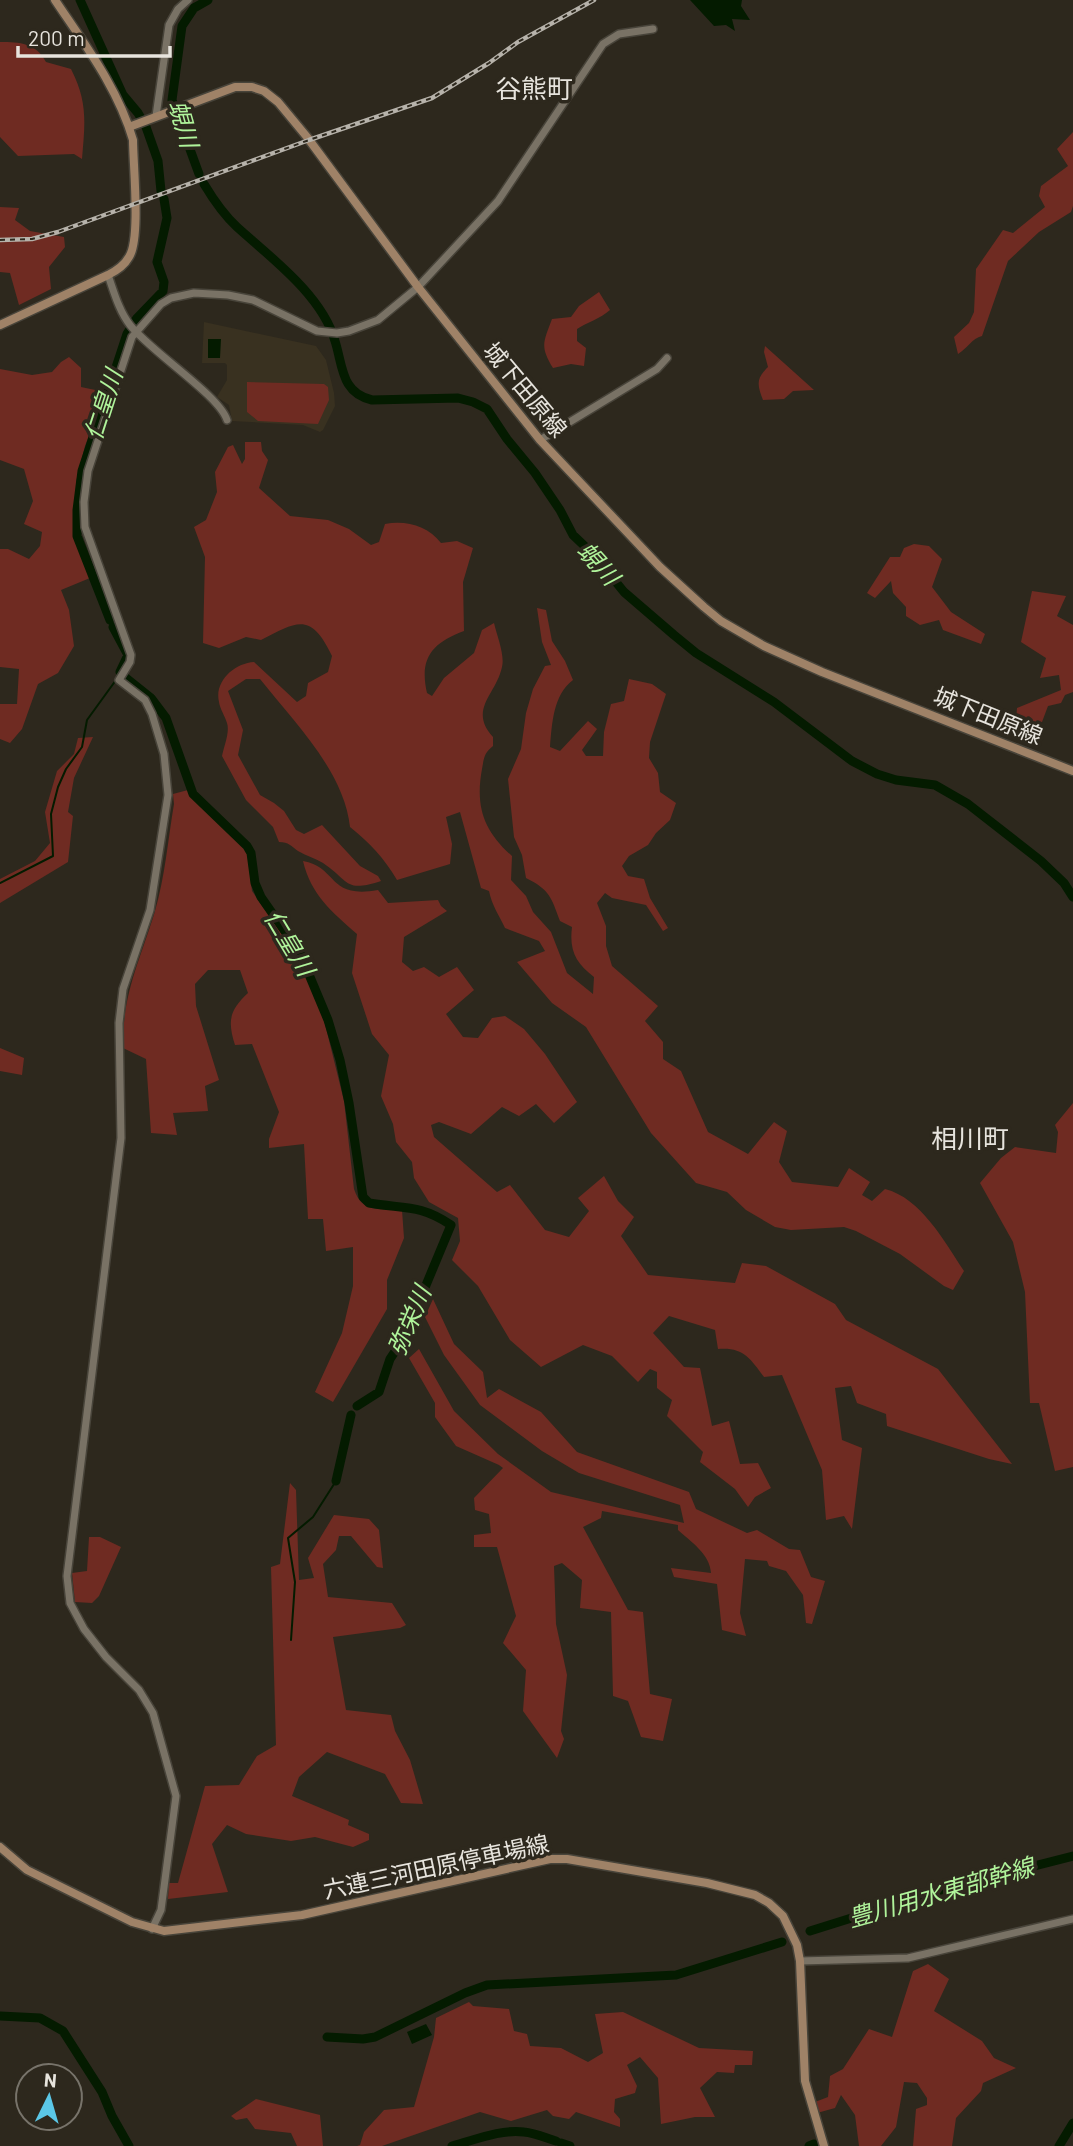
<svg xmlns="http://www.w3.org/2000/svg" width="1073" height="2146" viewBox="0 0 1073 2146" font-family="Barlow,'Noto Sans JP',sans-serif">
	<rect width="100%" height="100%" fill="#2d281d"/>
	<!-- built -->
	<path fill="#393120" d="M 204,322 L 316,346 L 326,360 L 334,393 L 335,406 L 323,430 L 320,432 L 303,425 L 232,421 L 229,405 L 217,397 L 227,380 L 227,365 L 225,363 L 202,363 Z"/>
	<!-- green -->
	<path fill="#6f2b22" d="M 0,42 C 20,42 36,43 46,62 L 71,69 C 88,102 85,123 82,159 L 74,154 L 18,156 L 0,137 Z
		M 1073,132 L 1073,206 L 1071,212 L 1039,232 L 1008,261 L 982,336 C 972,338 967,349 958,354 L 954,337 L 969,323 L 974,312 L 976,269 L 1003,230 L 1013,233 L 1045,207 L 1039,196 L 1041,186 L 1068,166 L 1057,149 Z
		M 0,207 L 19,208 L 15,220 L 30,231 L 64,237 L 65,247 L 49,267 L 51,289 L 19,305 L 10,273 L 0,272 Z
		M 599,292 L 610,310 C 600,319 588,322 577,329 L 577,341 L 586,348 L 584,366 L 571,364 L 553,368 C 540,346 543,343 552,319 L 571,317 L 579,306 Z
		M 765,346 L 814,390 L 793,391 L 784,399 L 763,400 C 757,384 756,379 768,367 L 764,352 Z
		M 69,357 L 81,368 L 81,387 L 105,392 L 85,446 L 76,482 L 75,536 L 90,578 L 61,590 L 69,610 L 74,646 L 58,673 L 38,684 L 22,729 L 10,743 L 0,739 L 0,704 L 17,704 L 19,669 L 0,667 L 0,549 L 8,549 L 29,559 L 40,546 L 42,532 L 24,524 L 33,501 L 24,469 L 0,460 L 0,369 L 32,375 L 52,372 L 61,362 Z
		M 247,382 L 324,384 L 328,387 L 329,400 L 318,424 L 258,421 L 247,412 Z
		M 245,442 L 261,442 L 262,451 L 268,460 L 259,488 L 290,516 L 328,520 L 349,529 L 371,545 L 379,542 L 385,524 C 406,520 428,526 441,543 L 457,541 L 473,548 L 463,582 L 464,631 C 432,643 419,658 427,693 L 432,696 L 444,678 L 474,653 L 482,630 L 494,623 C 497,636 505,655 502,667 C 496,695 468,709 493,737 L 493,746 C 484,753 484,758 482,769 C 475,807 484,831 512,856 L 511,880 L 526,896 L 533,912 L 551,932 L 567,973 L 593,994 L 594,977 C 576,963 569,951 572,927 L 560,921 C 551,897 550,890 526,878 L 522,855 L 514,837 L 508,779 L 521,749 L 526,713 L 533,689 L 545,666 L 551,665 L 542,642 L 537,608 L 546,610 L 552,641 L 565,661 L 573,680 C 553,695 552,724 550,747 L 560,751 L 588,721 L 597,729 L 582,750 L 586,756 L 603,756 L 604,732 L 611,704 L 624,701 L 629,679 L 652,684 L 666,694 L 650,742 L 649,758 L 658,773 L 660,792 L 676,803 L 670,820 L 656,833 L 648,845 L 629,856 L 622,866 L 628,876 L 644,879 L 650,898 L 668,928 L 663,931 L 646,905 L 612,898 L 605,893 L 597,903 L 606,926 L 606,946 L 612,966 L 658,1006 L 645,1021 L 663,1042 L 663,1059 L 681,1071 L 708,1132 L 748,1154 L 774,1122 L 787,1131 L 779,1162 L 792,1182 L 838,1187 L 849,1168 L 870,1182 L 862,1195 L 872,1201 L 885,1189 C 921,1198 944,1241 964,1271 L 953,1290 L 944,1286 L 900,1254 L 856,1231 L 844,1227 L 791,1230 L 775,1227 L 746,1210 L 727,1192 L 696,1183 L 651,1133 L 586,1027 L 552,1003 L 517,962 L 545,951 L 539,941 L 505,928 C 499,915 492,906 489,891 L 481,888 L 460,812 L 446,817 L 452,844 L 450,864 L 397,880 C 384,858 370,843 350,827 C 344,771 294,722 260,679 L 246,679 L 228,691 L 243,730 L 238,755 L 260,795 L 274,803 L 284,811 L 296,830 L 304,834 L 322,825 L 360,866 L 378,876 L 381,881 C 344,893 350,881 323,863 C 315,858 306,856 298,851 C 291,846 289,842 279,842 L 273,827 L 246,800 L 222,756 C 224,746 230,732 227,723 C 225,716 220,709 219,702 C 214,681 235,663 254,662 L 297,702 L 306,696 L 308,683 L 328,672 L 332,656 C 311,612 298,621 261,640 L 246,637 L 219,648 L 203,643 L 205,557 L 194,527 L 206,520 L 217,492 L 215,472 L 228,447 L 233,445 L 242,464 L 245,459 Z
		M 914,544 L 929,546 L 942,559 L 932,587 L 951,612 L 985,634 L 981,644 L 943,630 L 939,620 L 920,625 L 906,616 L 906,607 L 893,593 L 891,581 L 875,598 L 867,593 L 890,557 L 900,557 L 904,548 Z
		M 1032,591 L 1066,596 L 1057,616 L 1073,625 L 1073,692 L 1065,695 L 1061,703 L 1048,706 L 1042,722 L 1028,725 L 1016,720 L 1017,708 L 1061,690 L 1059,675 L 1040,678 L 1046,658 L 1021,642 Z
		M 93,737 L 74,778 L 68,812 L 73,816 L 68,862 L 0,903 L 0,879 L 35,861 L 50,843 L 45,812 L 57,771 L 74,754 L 78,738 Z
		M 188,790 L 247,851 L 252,891 L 306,969 L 325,1024 L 344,1101 L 354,1189 C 362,1214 380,1208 402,1210 L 404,1238 L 387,1280 L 387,1309 L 333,1402 L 315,1392 L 342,1333 L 353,1286 L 353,1247 L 326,1251 L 323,1219 L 308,1219 L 304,1144 L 269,1148 L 269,1139 L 279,1112 L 252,1044 L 235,1045 C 227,1020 230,1010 248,993 L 240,970 L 208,970 L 195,984 L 196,1006 L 219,1080 L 205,1086 L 208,1111 L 173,1113 L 177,1135 L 151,1133 L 146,1059 L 123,1048 C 122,994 140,961 155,911 C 165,877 168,839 174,804 L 173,794 Z
		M 303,861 C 339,868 327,899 378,890 L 388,903 L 438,900 L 441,906 L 447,911 L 404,937 L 402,962 L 413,971 L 424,967 L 439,977 L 457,967 L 474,990 L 446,1014 L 463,1037 L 478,1038 L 492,1018 L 505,1016 L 524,1029 L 545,1054 L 577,1102 L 554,1123 L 536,1104 L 519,1116 L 502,1107 L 471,1134 L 439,1122 L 431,1125 L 434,1137 L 497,1192 L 510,1185 L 545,1230 L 569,1237 L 589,1211 L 578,1198 L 604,1176 L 618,1201 L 634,1217 L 621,1236 L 648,1275 L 735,1283 L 742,1263 L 766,1266 L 835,1304 L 846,1320 L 938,1369 L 1012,1464 L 989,1459 L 887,1426 L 886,1414 L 857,1403 L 851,1386 L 835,1388 L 842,1440 L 862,1448 L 852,1529 L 844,1516 L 826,1520 L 822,1470 L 782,1375 L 764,1377 C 750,1358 743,1347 718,1349 L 715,1330 L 669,1316 L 653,1333 L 684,1367 L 700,1368 L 712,1426 L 729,1421 L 740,1464 L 758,1463 L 771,1488 L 755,1497 L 748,1507 L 735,1489 L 700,1462 L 703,1452 L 667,1416 L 672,1400 L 657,1388 L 657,1372 L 650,1369 L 638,1382 L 612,1356 L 583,1345 L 541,1367 L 510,1340 L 478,1286 L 452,1260 L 460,1241 L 458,1218 L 429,1202 L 414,1178 L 412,1162 L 396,1142 L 393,1124 L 381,1096 L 389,1055 L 372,1034 L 352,973 L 357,934 C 332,912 311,895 303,861 Z
		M 0,1048 L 24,1058 L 22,1075 L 0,1071 Z
		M 1073,1103 L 1073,1467 L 1055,1471 L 1039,1403 L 1030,1403 L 1025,1292 L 1013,1242 L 980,1183 L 1001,1158 L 1015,1147 L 1056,1153 L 1058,1132 L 1055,1125 Z
		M 433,1299 L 454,1344 L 483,1372 L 487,1398 L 499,1389 L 541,1412 L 577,1452 L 689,1492 L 696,1509 L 747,1533 L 757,1530 L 789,1549 L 800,1550 L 811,1577 L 825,1581 L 812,1624 L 806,1623 L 803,1595 L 786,1571 L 769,1566 L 767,1561 L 745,1559 L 740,1613 L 746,1636 L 722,1630 L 717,1584 L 674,1577 L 671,1568 L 711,1573 C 710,1554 691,1542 678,1530 L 678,1525 L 602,1511 L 601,1518 L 583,1527 L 628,1610 L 643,1612 L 650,1694 L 672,1699 L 663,1741 L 641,1737 L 628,1701 L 613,1696 L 611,1612 L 580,1608 L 582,1580 L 562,1563 L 554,1566 L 556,1624 L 567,1675 L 561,1731 L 564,1739 L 557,1758 L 523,1711 L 526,1670 L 503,1643 L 516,1616 L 497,1547 L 474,1547 L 474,1535 L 491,1533 L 489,1514 L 475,1510 L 474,1498 L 503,1468 L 499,1465 L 456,1446 L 435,1417 L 435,1403 L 409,1358 L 419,1349 L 454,1411 L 498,1454 L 551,1492 L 684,1523 L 680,1505 L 579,1473 L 542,1451 L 480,1405 L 444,1355 L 425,1317 Z
		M 290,1483 L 296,1490 L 299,1580 L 314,1578 L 308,1558 L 334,1515 L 369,1519 L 379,1530 L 383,1568 L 377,1567 L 351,1536 L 339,1536 L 336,1550 L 323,1564 L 328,1597 L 392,1603 L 406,1625 L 400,1628 L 333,1637 L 346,1710 L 391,1715 L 395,1731 L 410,1760 L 423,1804 L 401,1803 L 385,1774 L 327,1752 L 299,1777 L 292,1796 L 349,1820 L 348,1825 L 369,1834 L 369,1840 L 353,1847 L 315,1837 L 291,1841 L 246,1834 L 227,1825 L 212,1844 L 228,1892 L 168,1899 L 169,1883 L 178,1883 L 205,1786 L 239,1785 L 257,1756 L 276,1745 L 271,1567 L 280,1564 Z
		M 89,1537 L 100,1537 L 121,1547 L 99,1596 L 92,1603 L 75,1602 L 72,1573 L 87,1571 Z
		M 928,1964 L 949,1979 L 934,2011 L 982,2041 L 994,2058 L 1016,2068 L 983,2083 L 981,2091 L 956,2118 L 952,2146 L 913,2146 L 916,2109 L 927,2105 L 927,2098 L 917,2083 L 904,2082 L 896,2127 L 881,2146 L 859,2146 L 855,2115 L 841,2095 L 835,2108 L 817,2113 L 815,2102 L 828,2097 L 830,2076 L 843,2069 L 869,2029 L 892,2037 L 913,1971 Z
		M 469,2002 L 473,2006 L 509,2009 L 514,2031 L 527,2034 L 530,2046 L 561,2048 L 588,2062 L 603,2053 L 595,2014 L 623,2012 L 699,2048 L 753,2051 L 752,2065 L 735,2065 L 734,2073 L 717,2072 L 700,2088 L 715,2117 L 695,2117 L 661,2124 L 658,2078 L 640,2057 L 627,2065 L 637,2086 L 635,2093 L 615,2099 L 614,2112 L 620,2119 L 620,2127 L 576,2112 L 569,2119 L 553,2116 L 547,2110 L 511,2121 L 480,2112 L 382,2146 L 357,2146 L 360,2145 L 364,2132 L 384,2110 L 414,2107 L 434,2037 L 436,2018 Z
		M 256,2099 L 320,2115 L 323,2146 L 297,2146 L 291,2133 L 255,2129 L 247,2118 L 236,2120 L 231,2116 Z"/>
	<!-- water -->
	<path fill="#041b00" d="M 690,0 L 742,0 L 741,6 L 750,20 L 732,19 L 735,31 L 726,25 L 714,26 Z
		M 208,339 L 221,339 L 220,358 L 208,358 Z
		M 426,2024 L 432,2035 L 412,2044 L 407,2032 Z"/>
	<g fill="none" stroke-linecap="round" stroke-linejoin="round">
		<!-- stream -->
		<path stroke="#041b00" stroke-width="2" d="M 0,883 L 53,856 L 51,814 L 58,787 L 66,769 L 82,747 L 87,720 L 116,680
			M 291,1640 L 295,1582 L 288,1538 L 313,1517 L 336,1481"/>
		<!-- river -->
		<path stroke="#041b00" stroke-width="9" d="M 80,0 L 123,95 L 138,113 L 146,127 L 158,161 L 161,191
			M 199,174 L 172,100 L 182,26 L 194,8 L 208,0
			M 204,184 C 213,199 224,215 237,227 C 270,257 322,295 335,341 C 343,366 341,393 372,400 L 458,398 L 473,402 L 487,409 L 507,439 L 535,473 L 560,510 L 573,535 L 594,555 L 624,592 L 674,635 L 696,653 L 774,702 L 852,761 L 877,774 L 896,780 L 935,785 L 968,804 L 1041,861 L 1064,883 L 1073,897
			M 110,620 L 77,536 L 77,510 L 82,471 L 127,334 L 137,318 L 163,291 L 164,282 L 157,262 L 167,218 L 164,199
			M 113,627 L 128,655 L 120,672
			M 126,678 L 151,698 L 166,718 L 193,794 L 247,846 L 251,853 L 255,883 L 261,897 L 300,953 L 328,1020 L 340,1060 L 349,1103 L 363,1197 L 369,1203 C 404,1209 420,1204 451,1225 L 404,1338 L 390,1359 L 379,1392 L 357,1406
			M 336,1481 L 351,1415
			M 810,1931 L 944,1889 L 1073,1856
			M 0,2016 L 40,2018 L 63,2031 L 102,2092 L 112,2116 L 129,2146
			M 327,2037 L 363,2039 L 375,2037 L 465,1993 L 487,1985 L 676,1975 L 782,1942
			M 561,2143 L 570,2146
			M 452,2146 C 475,2140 500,2129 524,2132 C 535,2133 546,2138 556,2141
			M 809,2146 L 814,2144
			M 1059,2146 L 1073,2123"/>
		<!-- tertiary casing -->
		<g stroke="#48443a" stroke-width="10">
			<path id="tertiary" d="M 156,116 L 169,25 L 178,9 L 188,0
				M 108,275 C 114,292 119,311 130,325 C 151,352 219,395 227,420
				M 540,440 L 657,369 L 667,358
				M 152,1929 L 161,1910 L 176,1796 L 153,1713 L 139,1690 L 106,1657 L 84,1629 L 70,1603 L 67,1576 L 121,1138 L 119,1023 L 123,989 L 150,910 L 168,795 L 164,754 L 152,714 L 145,700 L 119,680 L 130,662 L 131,655 L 85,527 L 84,502 L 88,471 L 132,337 L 161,304 L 171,298 L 194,293 L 228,295 L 253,300 L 317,331 L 337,333 L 349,331 L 378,320 L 418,287 L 498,201 L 603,44 L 619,34 L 653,29
				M 800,1961 L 908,1958 L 1073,1919"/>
		</g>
		<!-- secondary casing -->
		<g stroke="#48443a" stroke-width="11">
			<path id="secondary" d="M 129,127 L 235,87 L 252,87 L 264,91 L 278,102 L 307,137 L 418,287 L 540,440 L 660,567 L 704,607 L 721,621 L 764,646 L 822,672 L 1073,771
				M 0,325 L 108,275 C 116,271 124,266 129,257 C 141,239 133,164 133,140 C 118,88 85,45 55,0
				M 0,1847 L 27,1870 L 132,1922 L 164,1931 L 302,1915 L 550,1859 L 567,1859 L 707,1883 L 755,1895 L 769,1903 L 783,1916 L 797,1945 L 800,1961 L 805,2081 L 824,2146"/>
		</g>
		<!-- tertiary -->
		<use href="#tertiary" stroke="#797265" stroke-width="7"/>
		<!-- secondary -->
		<use href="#secondary" stroke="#9f8267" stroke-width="8"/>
		<!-- rail casing -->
		<g stroke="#b6b2aa" stroke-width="4.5">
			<path id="rail" d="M 0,240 L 32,239 L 58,232 L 309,140 L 432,98 L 489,63 L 518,42 L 594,0"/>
		</g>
		<!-- rail -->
		<use href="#rail" stroke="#2d281d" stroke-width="2" stroke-dasharray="5" stroke-linecap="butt"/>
	</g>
	<g text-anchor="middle" stroke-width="7" stroke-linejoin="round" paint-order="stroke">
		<!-- street labels -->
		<g font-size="23" fill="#e7e4dd" stroke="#2d281d">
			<text transform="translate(525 390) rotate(50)" y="8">城下田原線</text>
			<text transform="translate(988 716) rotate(22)" y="8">城下田原線</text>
			<text transform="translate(436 1867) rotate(-12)" y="8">六連三河田原停車場線</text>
		</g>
		<!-- water labels -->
		<g font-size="24" font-style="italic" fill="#b0f49b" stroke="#2d281d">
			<text transform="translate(183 124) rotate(74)" y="8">蜆川</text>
			<text transform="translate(104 405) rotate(-72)" y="8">仁皇川</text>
			<text transform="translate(598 564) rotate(48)" y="8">蜆川</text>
			<text transform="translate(289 943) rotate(59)" y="8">仁皇川</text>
			<text transform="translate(410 1321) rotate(-67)" y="8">弥栄川</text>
			<text transform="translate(941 1893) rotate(-16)" y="8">豊川用水東部幹線</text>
		</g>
		<!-- quarter labels -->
		<g font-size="26" fill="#e7e4dd" stroke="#2d281d">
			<text x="534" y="98">谷熊町</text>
			<text x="970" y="1148">相川町</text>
		</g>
	</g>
	<!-- north arrow -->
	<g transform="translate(49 2097) rotate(5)"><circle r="33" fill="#2d281d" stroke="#77736a" stroke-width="2"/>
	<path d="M0-5L12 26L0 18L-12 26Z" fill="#5bc7e7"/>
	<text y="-10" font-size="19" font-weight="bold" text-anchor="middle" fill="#e7e4dd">N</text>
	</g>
	<!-- scale -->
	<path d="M18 46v10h152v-10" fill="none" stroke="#e7e4dd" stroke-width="3.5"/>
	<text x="28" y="46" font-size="21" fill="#e7e4dd" stroke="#2d281d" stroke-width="5" paint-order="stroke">200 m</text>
</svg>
